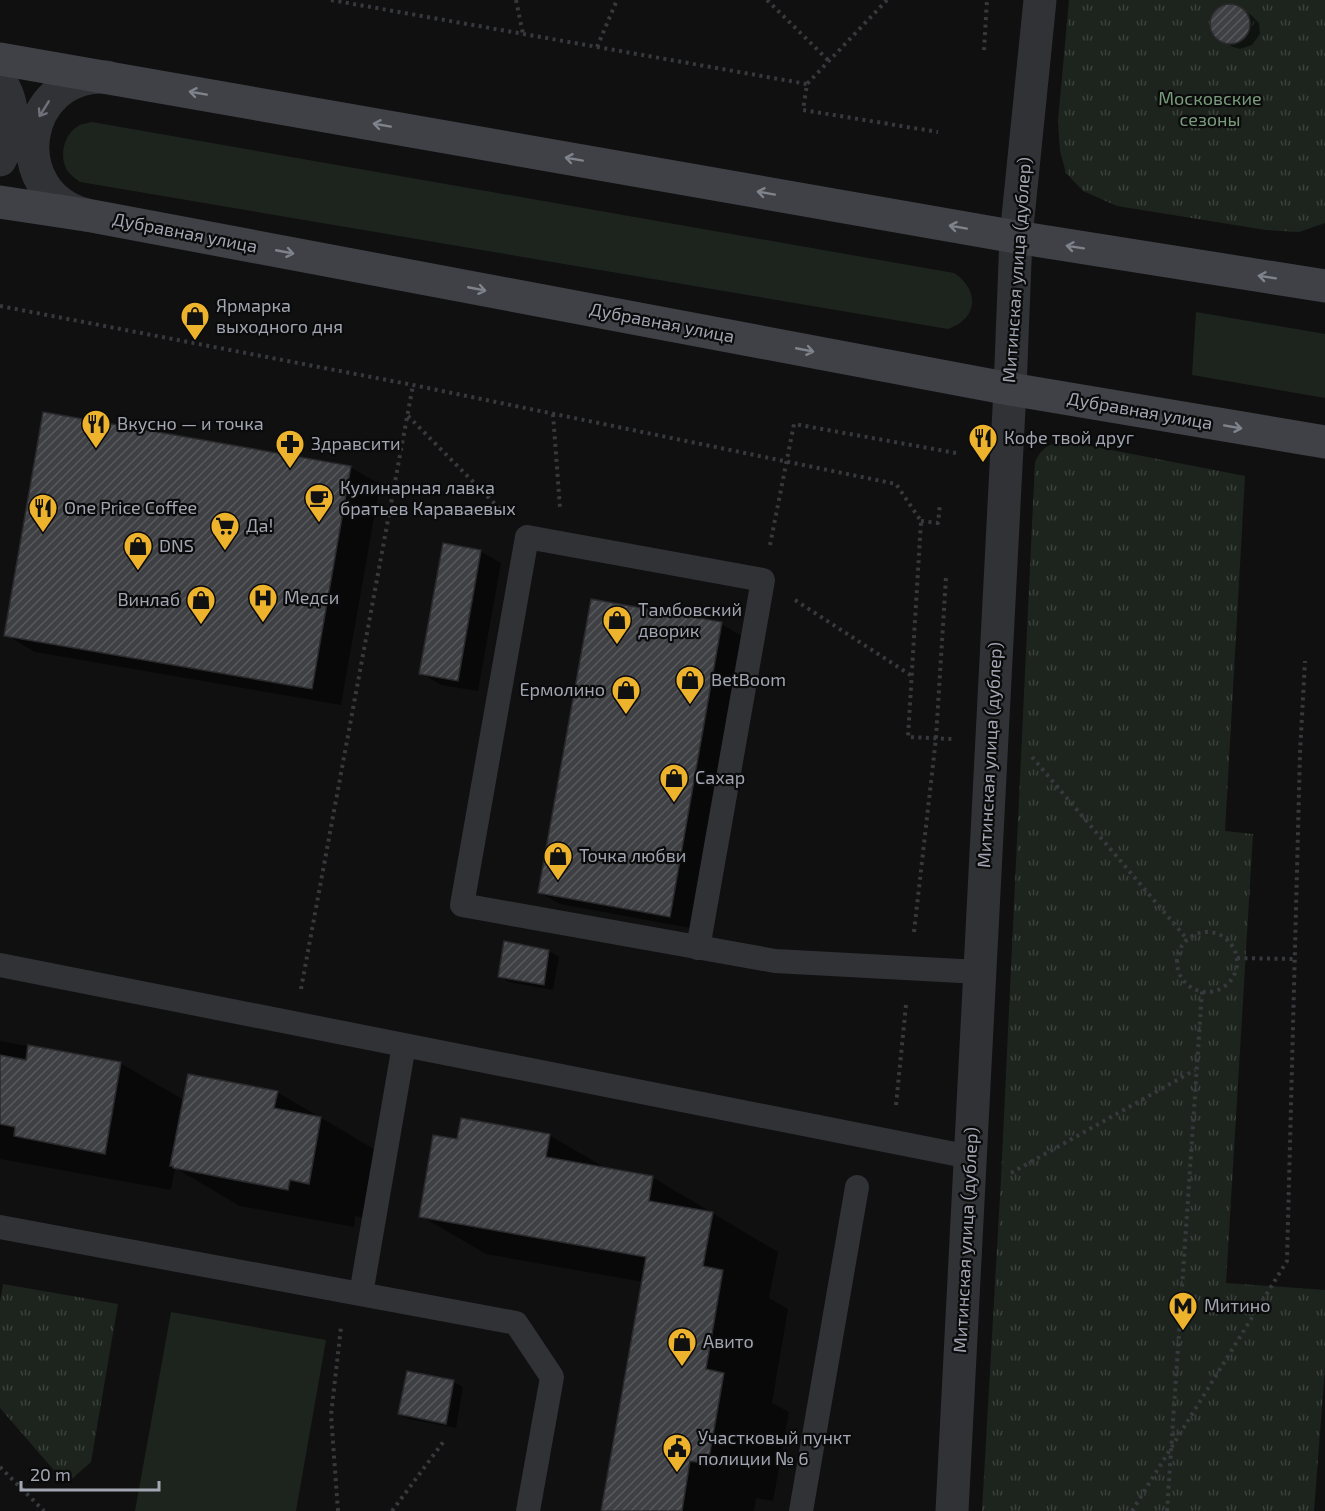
<svg xmlns="http://www.w3.org/2000/svg" width="1325" height="1511" viewBox="0 0 1325 1511" font-family="'Exo 2',sans-serif">
	<defs>
		<pattern id="park-tufts" width="24" height="20" patternUnits="userSpaceOnUse" patternTransform="scale(1.5)"><rect width="24" height="20" fill="#1d241e"/><path d="M3 7l-1-3M5 7V3M7 7l1-3M15 17l-1-3M17 17v-4M19 17l1-3" fill="none" stroke="#3b413c"/></pattern>
		<pattern id="building-hatch" width="6" height="6" patternUnits="userSpaceOnUse" patternTransform="scale(1.5)"><rect width="6" height="6" fill="#3f4044"/><path d="M-1 1l2-2M0 6l6-6M5 7l2-2" fill="none" stroke="#58595d"/></pattern>
	</defs>
	<rect width="100%" height="100%" fill="#101011"/>
	<!-- grass -->
	<path fill="#1d241e" d="M 92,122 L 954,273 C 980,290 978,319 948,329 L 80,182 C 76,179 72,176 69,173 C 58,159 63,135 78,126 C 81,124 87,123 92,122 Z
		M 1196,312 L 1325,334 L 1325,398 L 1192,375 Z
		M 171,1312 L 326,1340 L 296,1511 L 135,1511 Z"/>
	<!-- park -->
	<path fill="url(#park-tufts)" d="M 1069,0 L 1325,0 L 1325,223 L 1299,232 L 1266,230 L 1117,206 L 1083,191 L 1066,173 L 1060,151 L 1058,121 Z
		M 1065,441 L 1245,476 L 1225,831 L 1253,834 L 1226,1283 L 1325,1290 L 1325,1367 L 1314,1511 L 982,1511 L 1001,1179 L 1035,462 C 1041,448 1050,443 1065,441 Z
		M 3,1284 L 118,1304 L 91,1462 L 66,1484 L 0,1408 L 0,1302 Z"/>
	<!-- shadow -->
	<path fill="#0007" d="M 1233,6 L 1251,15 L 1259,23 L 1260,34 L 1252,45 L 1240,49 L 1233,47 L 1222,41 L 1213,32 L 1212,20 L 1221,8 Z
		M 350,467 L 380,484 L 341,705 L 35,652 L 6,635 Z
		M 480,551 L 501,563 L 478,691 L 441,685 L 421,673 Z
		M 721,624 L 742,636 L 690,928 L 560,904 L 540,893 Z
		M 549,951 L 559,957 L 553,990 L 509,982 L 499,976 Z
		M 0,1041 L 120,1063 L 184,1100 L 277,1092 L 386,1156 L 374,1220 L 355,1216 L 354,1227 L 240,1206 L 175,1168 L 171,1190 L 0,1159 Z
		M 549,1135 L 609,1170 L 652,1177 L 778,1252 L 769,1298 L 788,1309 L 772,1403 L 789,1412 L 773,1501 L 756,1498 L 754,1511 L 603,1511 L 643,1282 L 486,1254 L 421,1216 L 459,1141 Z
		M 454,1382 L 463,1387 L 456,1428 L 409,1419 L 400,1414 Z"/>
	<!-- building -->
	<path fill="url(#building-hatch)" stroke="#2a2a2d" stroke-width="1.5" d="M1210 24a20 20 0 1 1 40 0a20 20 0 1 1-40 0Z
		M 43,412 L 351,466 L 312,689 L 4,636 Z
		M 443,543 L 481,550 L 458,681 L 419,674 Z
		M 591,599 L 722,622 L 670,917 L 538,893 Z
		M 504,941 L 549,950 L 544,985 L 498,977 Z
		M 28,1045 L 121,1062 L 105,1154 L 14,1136 L 15,1127 L 0,1124 L 0,1055 L 26,1060 Z
		M 188,1074 L 278,1091 L 274,1108 L 321,1117 L 309,1184 L 290,1180 L 288,1190 L 173,1168 L 173,1166 L 170,1166 Z
		M 461,1118 L 550,1134 L 546,1157 L 653,1176 L 649,1201 L 713,1212 L 703,1266 L 723,1270 L 706,1369 L 724,1373 L 708,1464 L 690,1461 L 682,1511 L 601,1511 L 646,1257 L 419,1217 L 433,1135 L 457,1139 Z
		M 407,1371 L 454,1380 L 446,1424 L 398,1414 Z"/>
	<g fill="none" stroke-linecap="round" stroke-linejoin="round">
		<!-- path -->
		<path stroke="#37393d" stroke-width="4" stroke-dasharray="3 4.5" stroke-linecap="butt" d="M 331,0 L 807,84
			M 516,0 L 523,34
			M 767,0 L 829,61
			M 887,0 L 807,84 L 803,110 L 938,132
			M 597,47 L 617,0
			M 984,50 L 987,0
			M 0,306 L 413,385 L 896,484 L 921,521 L 908,737 L 952,739
			M 553,414 L 560,508
			M 408,416 L 502,511
			M 921,521 L 938,523 L 940,504
			M 770,545 L 794,424 L 956,453
			M 795,600 L 912,676
			M 1032,757 L 1187,939
			M1177 962a30 30 0 1 1 60 0a30 30 0 1 1-60 0Z
			M 914,932 L 936,738 L 946,577
			M 1237,958 L 1295,959
			M 301,989 L 413,385
			M 896,1105 L 906,1005
			M 1011,1173 L 1195,1070
			M 0,1467 L 44,1511
			M 338,1511 L 331,1415 L 341,1327
			M 392,1511 L 444,1441
			M 1132,1511 L 1287,1261 L 1300,753 L 1305,661
			M 1167,1511 L 1202,991"/>
		<!-- lane -->
		<path stroke="#313236" stroke-width="24" d="M 698,948 L 763,580 L 527,537 L 462,905 L 775,961 L 979,972
			M 0,965 L 970,1157
			M 0,1227 L 516,1323 L 552,1377 L 528,1511
			M 361,1294 L 404,1045
			M 801,1511 L 857,1187"/>
		<!-- street -->
		<path stroke="#313236" stroke-width="33" d="M 0,81 C 16,104 15,136 0,160
			M 87,215 C 4,194 21,73 107,77
			M 952,1511 L 1010,389 L 1016,237 L 1040,0"/>
		<!-- secondary -->
		<path stroke="#3f4146" stroke-width="33" d="M 0,59 L 1016,237 L 1325,286
			M 0,202 L 92,216 L 1010,389 L 1325,442"/>
	</g>
	<!-- one-way arrows -->
	<defs><path id="oneway-shaft" d="M-6 0H5M1.5-3L5.5 0L1.5 3" fill="none" stroke-width="1.6" stroke-linecap="round" stroke-linejoin="round" transform="scale(1.5)"/></defs>
	<g stroke="#7f838c">
		<use href="#oneway-shaft" transform="translate(198 93) rotate(-170)"/>
		<use href="#oneway-shaft" transform="translate(382 125) rotate(-170)"/>
		<use href="#oneway-shaft" transform="translate(574 159) rotate(-170)"/>
		<use href="#oneway-shaft" transform="translate(766 193) rotate(-170)"/>
		<use href="#oneway-shaft" transform="translate(958 227) rotate(-170)"/>
		<use href="#oneway-shaft" transform="translate(1075 247) rotate(-171)"/>
		<use href="#oneway-shaft" transform="translate(285 252) rotate(11)"/>
		<use href="#oneway-shaft" transform="translate(1267 277) rotate(-171)"/>
		<use href="#oneway-shaft" transform="translate(477 289) rotate(11)"/>
		<use href="#oneway-shaft" transform="translate(805 350) rotate(11)"/>
		<use href="#oneway-shaft" transform="translate(1233 427) rotate(10)"/>
	</g>
	<use stroke="#6f727a" href="#oneway-shaft" transform="translate(44 109) rotate(122)"/>
	<!-- icons -->
	<defs>
		<g id="shop-pin" transform="scale(1.5)"><path d="M0 17L-7.5 6A9.5 9.5 0 1 1 7.5 6Z" fill="#edb32c" stroke="#0b0b0c"/><path d="M-5-2.5h2.3a2.7 3.5 0 0 1 5.4 0H5L5.5 6h-11ZM-1.5-2.5h3a1.5 2.3 0 0 0-3 0Z" fill="#111"/></g>
		<g id="restaurant-pin" transform="scale(1.5)"><path d="M0 17L-7.5 6A9.5 9.5 0 1 1 7.5 6Z" fill="#edb32c" stroke="#0b0b0c"/><path d="M-5-6h1v4h1v-4h1v4h1v-4h1v5L-1.5 .5V6h-2V.5L-5-1ZM5-6V6H3V1.5H1.5Q1.5-4 5-6Z" fill="#111"/></g>
		<g id="pharmacy-pin" transform="scale(1.5)"><path d="M0 17L-7.5 6A9.5 9.5 0 1 1 7.5 6Z" fill="#edb32c" stroke="#0b0b0c"/><path d="M-2-6h4v4h4v4h-4v4h-4v-4h-4v-4h4Z" fill="#111"/></g>
		<g id="cafe-pin" transform="scale(1.5)"><path d="M0 17L-7.5 6A9.5 9.5 0 1 1 7.5 6Z" fill="#edb32c" stroke="#0b0b0c"/><path d="M-5.5-4.5H6V0H3Q3 3.5 0 3.5H-2.5Q-5.5 3.5-5.5 0ZM3-3.2v2h1.7v-2ZM-6 4.5H4V6H-6Z" fill="#111"/></g>
		<g id="supermarket-pin" transform="scale(1.5)"><path d="M0 17L-7.5 6A9.5 9.5 0 1 1 7.5 6Z" fill="#edb32c" stroke="#0b0b0c"/><path d="M-6-5.5h2.5l.6 2H6L4.5 2H-2.5L-4.4-4H-6ZM-1.5 3.2a1.3 1.3 0 1 0 .1 0ZM3 3.2a1.3 1.3 0 1 0 .1 0Z" fill="#111"/></g>
		<g id="hospital-pin" transform="scale(1.5)"><path d="M0 17L-7.5 6A9.5 9.5 0 1 1 7.5 6Z" fill="#edb32c" stroke="#0b0b0c"/><path d="M-5-5h3v3.5h4V-5h3V5h-3V1.5h-4V5h-3Z" fill="#111"/></g>
		<g id="metro-pin" transform="scale(1.5)"><path d="M0 17L-7.5 6A9.5 9.5 0 1 1 7.5 6Z" fill="#edb32c" stroke="#0b0b0c"/><path d="M-5.5 5V-5H-3L0 0L3-5H5.5V5H3V-.5L0 4L-3-.5V5Z" fill="#111"/></g>
		<g id="civic-pin" transform="scale(1.5)"><path d="M0 17L-7.5 6A9.5 9.5 0 1 1 7.5 6Z" fill="#edb32c" stroke="#0b0b0c"/><path d="M-.6-6.5H3V-4.5H.6V-3L4-1V1h2V6H-6V1h2V-1L-.6-3ZM-1.2 2.5V6h2.4V2.5Z" fill="#111"/></g>
	</defs>
	<g fill-rule="evenodd">
		<use href="#shop-pin" x="195" y="316"/>
		<use href="#restaurant-pin" x="96" y="424"/>
		<use href="#restaurant-pin" x="983" y="438"/>
		<use href="#pharmacy-pin" x="290" y="444"/>
		<use href="#cafe-pin" x="319" y="498"/>
		<use href="#restaurant-pin" x="43" y="508"/>
		<use href="#supermarket-pin" x="225" y="526"/>
		<use href="#shop-pin" x="138" y="546"/>
		<use href="#hospital-pin" x="263" y="598"/>
		<use href="#shop-pin" x="201" y="600"/>
		<use href="#shop-pin" x="617" y="620"/>
		<use href="#shop-pin" x="690" y="680"/>
		<use href="#shop-pin" x="626" y="690"/>
		<use href="#shop-pin" x="674" y="778"/>
		<use href="#shop-pin" x="558" y="856"/>
		<use href="#metro-pin" x="1183" y="1306"/>
		<use href="#shop-pin" x="682" y="1342"/>
		<use href="#civic-pin" x="677" y="1448"/>
	</g>
	<g text-anchor="middle" stroke-width="4.5" stroke-linejoin="round" paint-order="stroke">
		<!-- park labels -->
		<g font-size="18" fill="#799d7c" stroke="#0b0b0c">
			<text x="1210" y="105">Московские<tspan x="1210" dy="21">сезоны</tspan></text>
		</g>
		<!-- street labels -->
		<g font-size="18" fill="#a1a6b2" stroke="#0b0b0c">
			<text transform="translate(185 233) rotate(11)" y="6">Дубравная улица</text>
			<text transform="translate(1017 270) rotate(-86)" y="6">Митинская улица (дублер)</text>
			<text transform="translate(662 323) rotate(11)" y="6">Дубравная улица</text>
			<text transform="translate(1140 411) rotate(10)" y="6">Дубравная улица</text>
			<text transform="translate(990 755) rotate(-87)" y="6">Митинская улица (дублер)</text>
			<text transform="translate(966 1240) rotate(-87)" y="6">Митинская улица (дублер)</text>
		</g>
		<!-- poi labels -->
		<g font-size="18" fill="#a1a6b2" stroke="#0b0b0c" text-anchor="start">
			<text x="216" y="312">Ярмарка<tspan x="216" dy="21">выходного дня</tspan></text>
			<text x="117" y="430">Вкусно — и точка</text>
			<text x="1004" y="444">Кофе твой друг</text>
			<text x="311" y="450">Здравсити</text>
			<text x="340" y="494">Кулинарная лавка<tspan x="340" dy="21">братьев Караваевых</tspan></text>
			<text x="64" y="514">One Price Coffee</text>
			<text x="246" y="532">Да!</text>
			<text x="159" y="552">DNS</text>
			<text x="284" y="604">Медси</text>
			<text x="180" y="606" text-anchor="end">Винлаб</text>
			<text x="638" y="616">Тамбовский<tspan x="638" dy="21">дворик</tspan></text>
			<text x="711" y="686">BetBoom</text>
			<text x="605" y="696" text-anchor="end">Ермолино</text>
			<text x="695" y="784">Сахар</text>
			<text x="579" y="862">Точка любви</text>
			<text x="1204" y="1312">Митино</text>
			<text x="703" y="1348">Авито</text>
			<text x="698" y="1444">Участковый пункт<tspan x="698" dy="21">полиции № 6</tspan></text>
		</g>
	</g>
	<!-- scale -->
	<path d="M21 1481v9h138v-9" fill="none" stroke="#a1a6b2" stroke-width="3"/>
	<text x="30" y="1481" font-size="18" fill="#a1a6b2" stroke="#0b0b0c" stroke-width="4.5" paint-order="stroke">20 m</text>
</svg>
